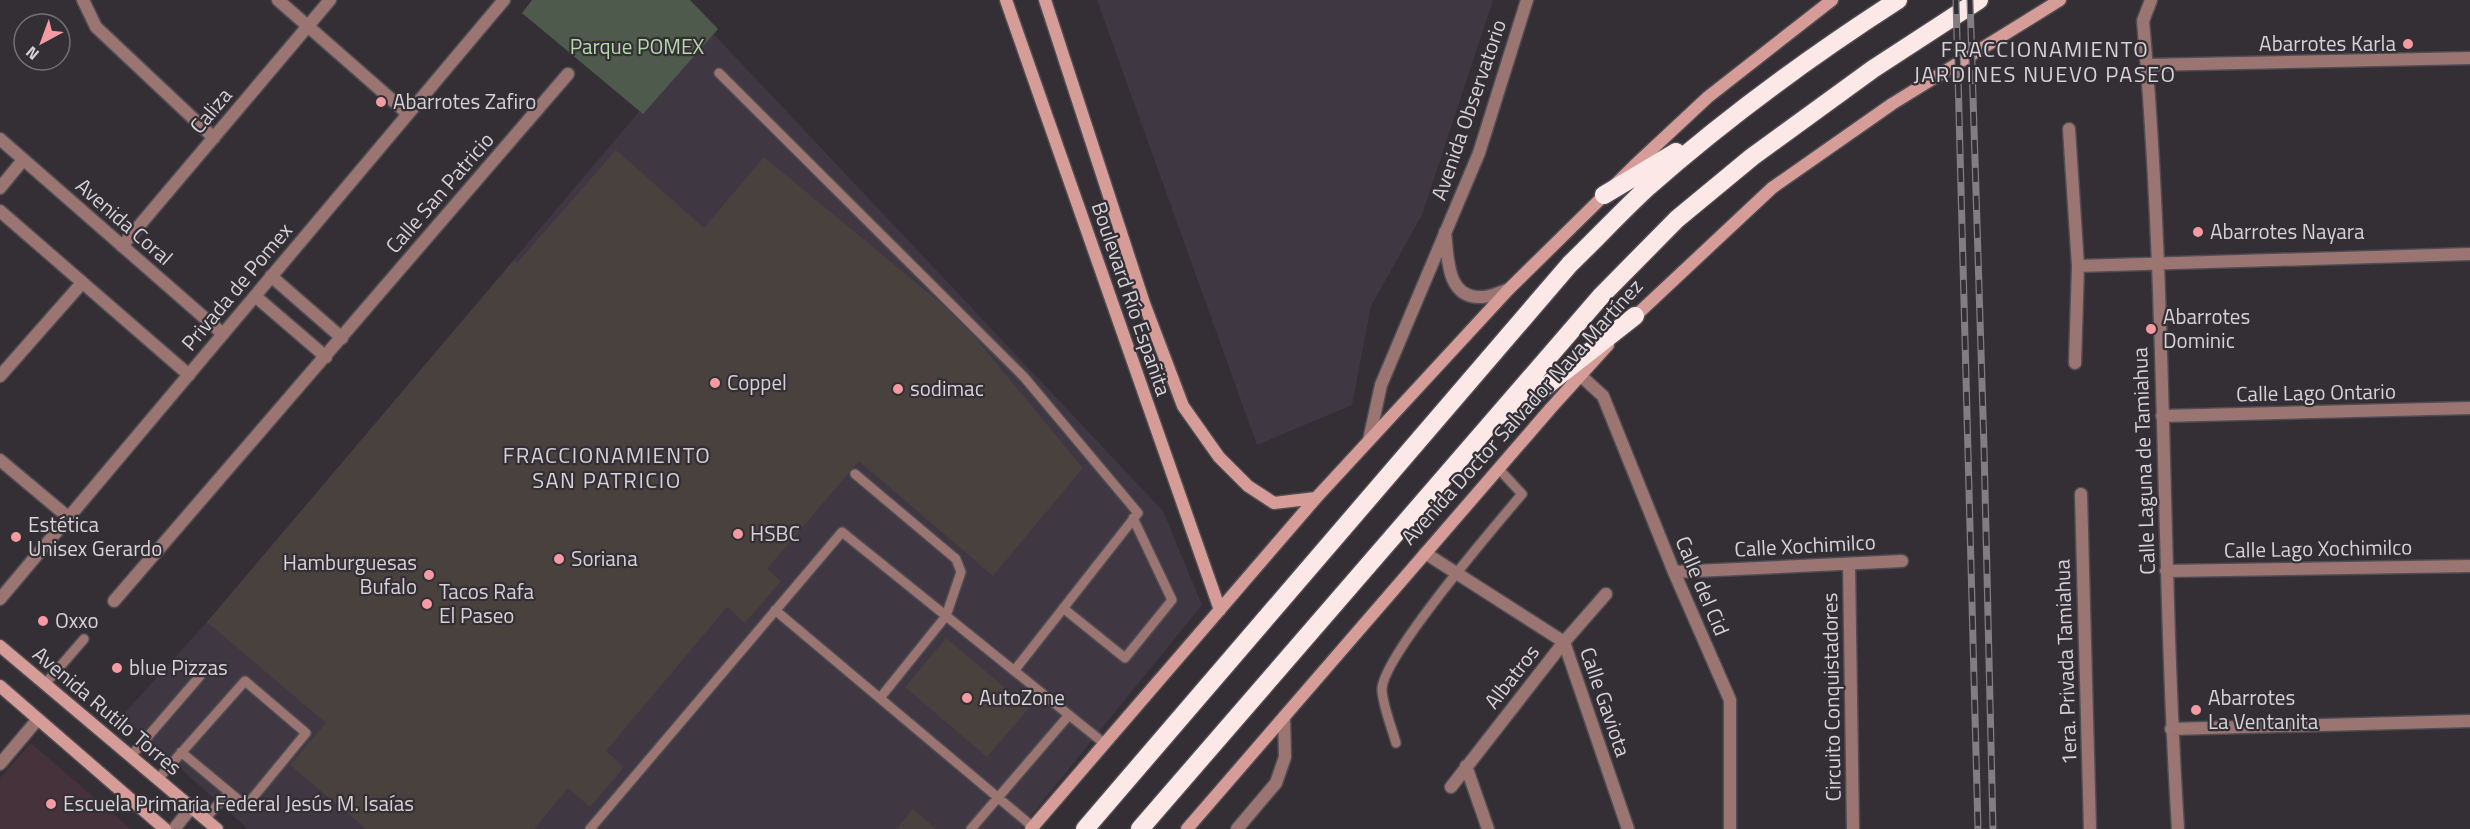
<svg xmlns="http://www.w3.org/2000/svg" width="2470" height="829" viewBox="0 0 2470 829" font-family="'Titillium Web',sans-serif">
	<rect width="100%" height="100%" fill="#332f35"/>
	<!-- built -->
	<path fill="#3f3843" d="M 1097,0 L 1493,0 L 1422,215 L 1371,306 L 1352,405 L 1257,445 Z
		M 709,29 L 1163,511 L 1202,605 L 1020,829 L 248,829 L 122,716 L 207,622 Z"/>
	<!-- education -->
	<path fill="#45323b" d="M 31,743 L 131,829 L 0,829 L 0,778 Z"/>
	<!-- green -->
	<path fill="#4e5a4b" d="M 532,0 L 690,0 L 718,29 L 643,114 L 522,13 Z"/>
	<!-- building -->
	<path fill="#48413e" d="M 616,150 L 704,228 L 764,157 L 938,301 L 973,335 L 1083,468 L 993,576 L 859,461 L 767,569 L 781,581 L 745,623 L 727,607 L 606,751 L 624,767 L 590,807 L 568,788 L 534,829 L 366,829 L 290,765 L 326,723 L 207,622 L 514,260 L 517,263 Z
		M 946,638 L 1029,708 L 987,757 L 905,687 Z
		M 913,809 L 936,829 L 896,829 Z"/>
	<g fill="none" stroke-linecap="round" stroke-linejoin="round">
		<!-- service casing -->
		<g stroke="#504c52" stroke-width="12">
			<path id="service" d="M 719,73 L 1024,377 L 1138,513 L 1014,671
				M 855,474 L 956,559 L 961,572 L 946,616 L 880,698
				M 1063,608 L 1125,658 L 1172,600 L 1133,518
				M 775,610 L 1033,827
				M 45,684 L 84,639
				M 1396,743 C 1392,728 1382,704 1382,689 C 1383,656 1496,525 1522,494 L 1498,468
				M 131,756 L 200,676
				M 158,779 L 245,681 L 306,733 L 246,806 L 181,752
				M 205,819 L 229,792
				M 590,829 L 842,532 L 1105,744
				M 971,829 L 1069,715"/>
		</g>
		<!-- minor casing -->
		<g stroke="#504c52" stroke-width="15">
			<path id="minor" d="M 83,0 L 96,27 L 214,138
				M 278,0 L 408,114
				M 2151,0 L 2143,21 C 2167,290 2161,560 2178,829
				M 2147,65 L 2470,58
				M 2069,129 L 2078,266 L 2075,363
				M 0,188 L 23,160
				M 122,246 L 330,0
				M 2078,266 L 2470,254
				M 271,276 L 342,338
				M 255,296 L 326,357
				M 223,334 L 504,0
				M 1580,375 L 1603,396 L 1674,572 L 1730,700 L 1730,829
				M 0,376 L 82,283
				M 2162,416 L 2470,408
				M 0,460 L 68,517
				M 2081,494 L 2090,829
				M 1425,553 L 1564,642 L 1628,829
				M 1849,564 L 1853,829
				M 2166,571 L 2470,566
				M 1674,572 L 1902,561
				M 114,601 L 568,74
				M 2171,729 L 2470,721
				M 0,764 L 38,719
				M 1466,766 L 1488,829
				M 1451,787 L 1564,642 L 1606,594
				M 174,829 L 191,808
				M 1237,829 L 1276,783 L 1285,757 L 1284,717"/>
		</g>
		<!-- tertiary casing -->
		<g stroke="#504c52" stroke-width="15">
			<path id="tertiary" d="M 0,139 L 223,334 L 0,599
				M 0,211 L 189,375
				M 1445,232 C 1448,257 1446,299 1482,297 C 1491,297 1501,292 1509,289
				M 1369,440 L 1381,385 L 1479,153 L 1527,0"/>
		</g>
		<!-- secondary casing -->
		<g stroke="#504c52" stroke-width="15">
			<path id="secondary" d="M 1006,0 L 1220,610
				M 1045,0 L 1144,303 L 1183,406 L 1219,457 L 1248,486 L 1274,503 L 1316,498
				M 1630,321 L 1772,188 L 1892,104 L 2060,0
				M 0,646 L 217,829
				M 0,686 L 165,829
				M 1031,829 L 1316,498 L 1509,289 L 1634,166 L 1708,97 L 1832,0
				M 1187,829 L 1551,408 L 1608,345"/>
		</g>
		<!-- motorway casing -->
		<g stroke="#504c52" stroke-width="21">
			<path id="motorway" d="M 1604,195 L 1676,152
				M 1508,416 L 1635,316
				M 1085,829 L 1570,264 C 1596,239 1621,212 1648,187 C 1726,118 1811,56 1898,0
				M 1140,829 L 1602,295 L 1677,219 L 1752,157 L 1873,69 L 1979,0"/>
		</g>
		<!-- service -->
		<use href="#service" stroke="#9a7572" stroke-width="9"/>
		<!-- minor -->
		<use href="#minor" stroke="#9a7572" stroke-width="12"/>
		<!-- tertiary -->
		<use href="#tertiary" stroke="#9a7572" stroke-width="12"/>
		<!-- secondary -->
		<use href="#secondary" stroke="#d69c97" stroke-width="12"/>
		<!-- motorway -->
		<use href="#motorway" stroke="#fce9e7" stroke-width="18"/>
		<!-- rail casing -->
		<g stroke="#817e83" stroke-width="7">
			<path id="rail" d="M 1956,0 L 1978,829
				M 1970,0 L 1984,447 L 1993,829"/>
		</g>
		<!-- rail -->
		<use href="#rail" stroke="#332f35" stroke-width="4.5" stroke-dasharray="14" stroke-linecap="butt"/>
	</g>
	<!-- markers -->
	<g fill="#f49aa2" stroke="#332f35" stroke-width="2">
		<circle cx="2408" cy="44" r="6"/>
		<circle cx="381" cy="102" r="6"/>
		<circle cx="2198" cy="232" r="6"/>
		<circle cx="2151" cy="329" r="6"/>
		<circle cx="715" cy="383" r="6"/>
		<circle cx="898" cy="389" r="6"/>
		<circle cx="738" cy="534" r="6"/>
		<circle cx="16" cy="537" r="6"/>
		<circle cx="559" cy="559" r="6"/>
		<circle cx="429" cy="575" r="6"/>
		<circle cx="427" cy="604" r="6"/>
		<circle cx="43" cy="621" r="6"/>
		<circle cx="117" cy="668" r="6"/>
		<circle cx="967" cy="698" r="6"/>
		<circle cx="2196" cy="710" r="6"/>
		<circle cx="51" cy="804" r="6"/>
	</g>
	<g text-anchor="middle" stroke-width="4.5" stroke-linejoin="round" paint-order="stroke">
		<!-- poi labels -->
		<g font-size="21" fill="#d4d2d6" stroke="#332f35" text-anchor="start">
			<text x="2396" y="51" text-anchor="end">Abarrotes Karla</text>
			<text x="393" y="109">Abarrotes Zafiro</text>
			<text x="2210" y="239">Abarrotes Nayara</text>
			<text x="2163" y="324">Abarrotes<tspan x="2163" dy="24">Dominic</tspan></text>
			<text x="727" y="390">Coppel</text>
			<text x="910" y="396">sodimac</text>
			<text x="28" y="532">Estética<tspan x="28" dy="24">Unisex Gerardo</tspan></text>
			<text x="750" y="541">HSBC</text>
			<text x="571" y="566">Soriana</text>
			<text x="417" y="570" text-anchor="end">Hamburguesas<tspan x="417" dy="24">Bufalo</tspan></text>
			<text x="439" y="599">Tacos Rafa<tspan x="439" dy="24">El Paseo</tspan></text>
			<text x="55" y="628">Oxxo</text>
			<text x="129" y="675">blue Pizzas</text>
			<text x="979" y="705">AutoZone</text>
			<text x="2208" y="705">Abarrotes<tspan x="2208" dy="24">La Ventanita</tspan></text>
			<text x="63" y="811">Escuela Primaria Federal Jesús M. Isaías</text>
		</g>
		<!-- park labels -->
		<g font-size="21" fill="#b4d9ab" stroke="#332f35">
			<text x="637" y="54">Parque POMEX</text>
		</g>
		<!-- street labels -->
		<g font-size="21" fill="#d4d2d6" stroke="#332f35">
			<text transform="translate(1469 110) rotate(-71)" y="7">Avenida Observatorio</text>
			<text transform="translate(211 111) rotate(-50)" y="7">Caliza</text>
			<text transform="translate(440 193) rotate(-49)" y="7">Calle San Patricio</text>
			<text transform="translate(124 222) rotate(41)" y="7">Avenida Coral</text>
			<text transform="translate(237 287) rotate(-50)" y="7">Privada de Pomex</text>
			<text transform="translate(1131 299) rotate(71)" y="7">Boulevard Río Españita</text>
			<text transform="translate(2316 393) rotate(-1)" y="7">Calle Lago Ontario</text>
			<text transform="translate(1522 412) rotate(-48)" y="7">Avenida Doctor Salvador Nava Martínez</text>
			<text transform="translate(2144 461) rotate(-92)" y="7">Calle Laguna de Tamiahua</text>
			<text transform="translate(1805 546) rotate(-3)" y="7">Calle Xochimilco</text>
			<text transform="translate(2318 549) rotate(-1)" y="7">Calle Lago Xochimilco</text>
			<text transform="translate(1702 586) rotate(67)" y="7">Calle del Cid</text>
			<text transform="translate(2066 662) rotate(-92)" y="7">1era. Privada Tamiahua</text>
			<text transform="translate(1512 677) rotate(-52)" y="7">Albatros</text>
			<text transform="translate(1832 697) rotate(-91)" y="7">Circuito Conquistadores</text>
			<text transform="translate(1605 702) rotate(71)" y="7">Calle Gaviota</text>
			<text transform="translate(107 711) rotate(40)" y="7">Avenida Rutilo Torres</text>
		</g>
		<!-- neighbourhood labels -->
		<g font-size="22" letter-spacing="1.5" fill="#d4d2d6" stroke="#332f35">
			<text x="2045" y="57">FRACCIONAMIENTO<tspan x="2045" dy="25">JARDINES NUEVO PASEO</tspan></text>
			<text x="607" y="463">FRACCIONAMIENTO<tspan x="607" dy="25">SAN PATRICIO</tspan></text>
		</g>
	</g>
	<!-- north arrow -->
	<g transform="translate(42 42) rotate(221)"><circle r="28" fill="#332f35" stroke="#737075" stroke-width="1.5"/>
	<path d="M0-4.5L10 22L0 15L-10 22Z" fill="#f49aa2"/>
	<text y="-9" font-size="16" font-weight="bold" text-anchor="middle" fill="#d4d2d6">N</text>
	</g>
</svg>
